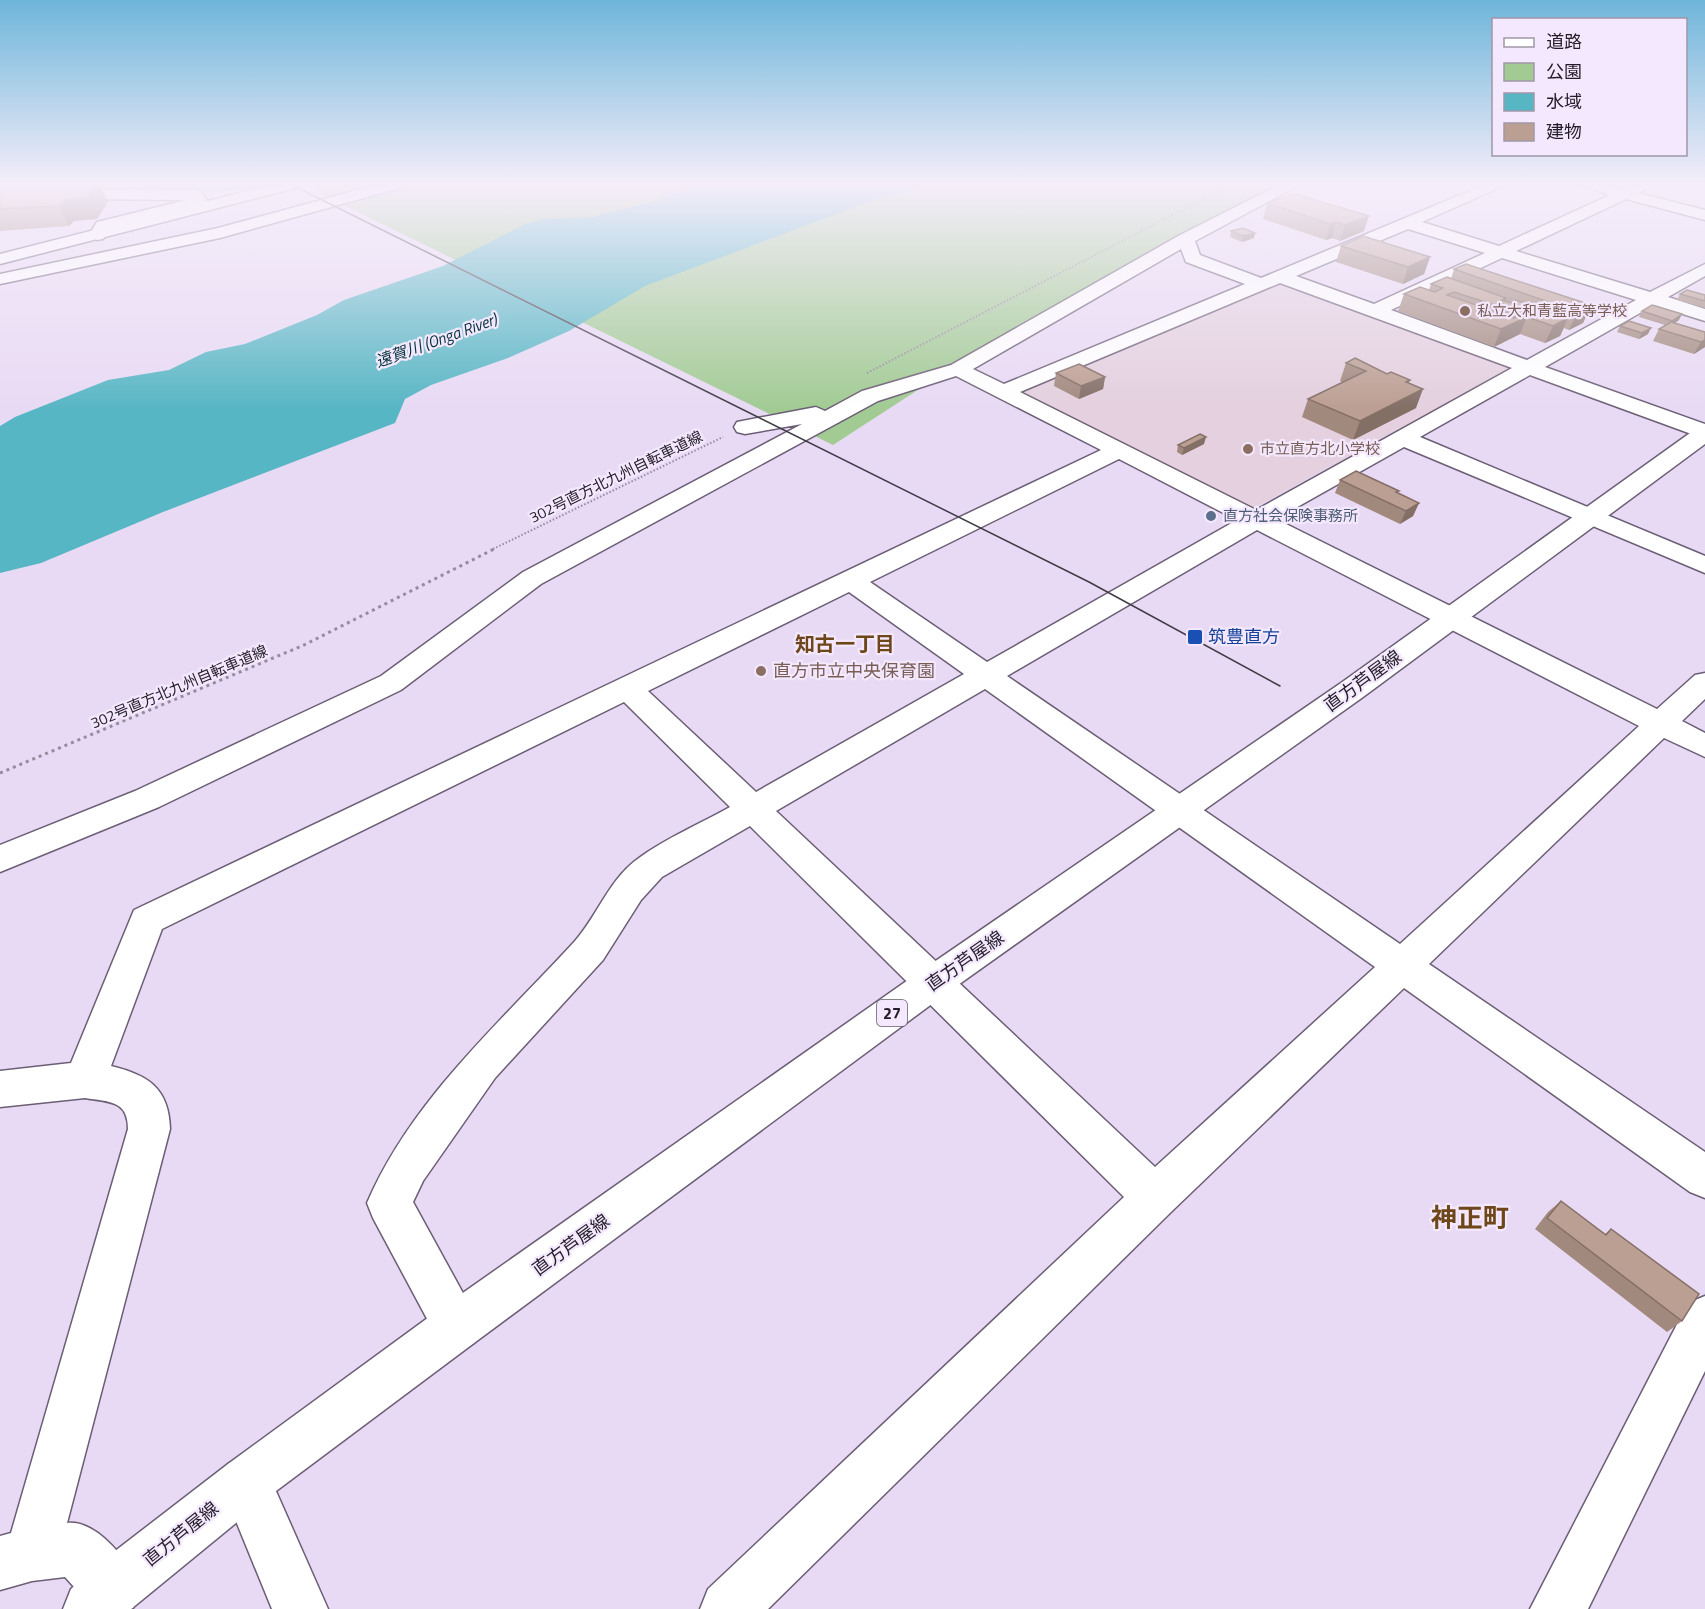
<svg xmlns="http://www.w3.org/2000/svg" width="1705" height="1609" viewBox="0 0 1705 1609" font-family="'Titillium Web','Noto Sans JP',sans-serif">
	<rect width="100%" height="100%" fill="#e8daf4"/>
	<!-- education -->
	<path fill="#e4d0df" d="M 1285,281 L 1515,366 L 1252,509 L 1019,390 Z"/>
	<!-- green -->
	<path fill="#a2cb94" d="M 339,183 L 1283,183 L 964,360 L 833,445 L 313,190 Z"/>
	<!-- water -->
	<path fill="#57b6c4" d="M 702,183 L 939,183 L 871,201 L 645,286 L 569,331 L 508,358 L 431,385 L 405,399 L 395,423 L 163,512 L 41,563 L 0,573 L 0,426 L 15,417 L 108,380 L 169,370 L 206,352 L 245,344 L 317,315 L 344,300 L 443,266 L 525,224 L 544,219 L 593,217 L 660,200 Z"/>
	<g fill="none" stroke-linecap="round" stroke-linejoin="round">
		<!-- river -->
		<path fill="#57b6c4" fill-rule="evenodd" d="M 23,183 L 264,183 L 261,188 L 253,190 C 168,194 84,193 0,199 L 0,185 Z"/>
		<!-- minor casing -->
		<g stroke="#6b5e75" stroke-width="3">
			<path id="minor" d="M 383,183 L 409,183 L 407,186 L 220,238 L 0,284 L 0,274 L 218,228 Z
				M 1283,183 L 1303,183 L 1195,241 L 1200,255 L 1261,278 L 1489,183 L 1510,183 L 1422,222 L 1499,246 L 1610,195 L 1574,183 L 1601,183 L 1623,189 L 1635,183 L 1655,183 L 1639,193 L 1705,210 L 1705,220 L 1626,199 L 1516,251 L 1650,292 L 1705,264 L 1705,276 L 1668,297 L 1705,309 L 1705,321 L 1654,305 L 1545,367 L 1705,424 L 1705,439 L 1530,375 L 1420,437 L 1705,556 L 1705,573 L 1404,447 L 1276,519 L 1657,709 L 1695,675 L 1705,673 L 1705,699 L 1682,721 L 1705,733 L 1705,757 L 1664,738 L 1429,964 L 1705,1152 L 1705,1198 L 1690,1192 L 1404,988 L 1171,1212 L 768,1609 L 700,1609 L 708,1589 L 1124,1197 L 750,826 L 662,877 L 641,900 L 603,960 L 495,1078 L 423,1181 L 413,1202 L 481,1326 L 474,1343 L 457,1350 L 440,1343 L 373,1218 L 367,1203 C 412,1099 500,1023 575,941 C 598,915 609,879 639,858 C 666,838 700,824 730,807 L 624,702 L 162,929 L 111,1066 C 148,1075 169,1088 170,1129 L 67,1523 C 97,1519 131,1564 141,1588 L 133,1608 L 129,1609 L 93,1608 L 65,1577 L 32,1581 L 0,1590 L 0,1536 L 11,1533 L 128,1129 C 128,1100 109,1102 85,1098 L 0,1107 L 0,1071 L 71,1063 L 134,910 L 1101,450 L 956,376 L 878,401 L 541,584 L 401,690 L 159,807 L 0,872 L 0,845 L 135,791 L 381,676 L 523,572 L 802,424 L 745,434 L 737,432 L 734,427 L 737,422 L 816,407 L 825,411 L 862,391 L 951,365 L 1180,235 ZM 1408,229 L 1485,253 L 1374,304 L 1296,276 ZM 1181,249 L 1186,262 L 1245,284 L 1004,384 L 973,369 ZM 1502,258 L 1636,300 L 1527,360 L 1391,310 ZM 1280,283 L 1512,368 L 1256,510 L 1020,392 ZM 1119,459 L 1237,520 L 987,662 L 870,582 ZM 1257,530 L 1639,726 L 1400,944 L 1007,676 ZM 849,592 L 964,674 L 756,792 L 648,691 ZM 985,689 L 1375,967 L 1155,1167 L 776,811 Z
				M 71,189 L 196,190 L 202,192 L 207,201 L 205,204 L 109,229 L 103,239 L 97,240 L 89,235 L 97,222 L 186,200 L 71,199 L 0,204 L 0,194 Z
				M 1705,1296 L 1705,1371 L 1588,1609 L 1530,1609 L 1688,1303 Z
				M 246,1456 L 264,1464 L 328,1609 L 272,1609 L 220,1482 L 228,1464 Z"/>
		</g>
		<!-- major casing -->
		<g stroke="#6b5e75" stroke-width="3">
			<path id="major" d="M 279,183 L 306,183 L 304,186 L 0,264 L 0,254 Z
				M 1705,426 L 1705,444 L 1363,697 L 944,995 L 474,1343 L 264,1500 L 131,1609 L 63,1609 L 71,1589 L 93,1568 L 228,1464 L 440,1309 L 918,973 L 1341,683 L 1697,428 Z"/>
		</g>
		<!-- path-far1 -->
		<path stroke="#968b9f" stroke-width="2" stroke-dasharray="1.5 2" stroke-linecap="butt" d="M 867,373 L 1234,183
			M 493,549 L 723,437"/>
		<!-- path -->
		<path stroke="#968b9f" stroke-width="3" stroke-dasharray="3 4" stroke-linecap="butt" d="M 0,773 L 304,645 L 496,548"/>
		<!-- minor -->
		<use href="#minor" fill="#fff" fill-rule="evenodd"/>
		<!-- major -->
		<use href="#major" fill="#fff" fill-rule="evenodd"/>
		<!-- tram -->
		<path stroke="#413b47" stroke-width="1.5" d="M 288,183 L 1089,582 L 1280,686"/>
	</g>
	<!-- wall -->
	<path fill="#a2897e" d="M 0,183 L 99,183 L 108,202 L 97,219 L 74,221 L 69,226 L 0,231 Z
		M 1295,194 L 1364,231 L 1340,241 L 1332,238 L 1326,240 L 1263,219 L 1267,203 Z
		M 1231,231 L 1254,238 L 1242,242 L 1230,237 Z
		M 1341,246 L 1430,257 L 1424,274 L 1403,284 L 1336,262 Z
		M 1454,269 L 1591,305 L 1583,323 L 1569,330 L 1564,328 L 1560,336 L 1545,343 L 1520,334 L 1494,347 L 1398,311 L 1404,294 L 1429,290 L 1431,284 L 1451,279 Z
		M 1680,294 L 1705,295 L 1705,308 L 1677,300 Z
		M 1642,311 L 1679,320 L 1675,323 L 1705,332 L 1705,347 L 1694,354 L 1653,341 L 1659,329 L 1665,325 L 1639,317 Z
		M 1620,326 L 1648,334 L 1639,339 L 1617,332 Z
		M 1346,363 L 1410,380 L 1409,383 L 1416,408 L 1353,440 L 1302,417 L 1308,399 L 1342,382 L 1340,381 Z
		M 1056,373 L 1105,377 L 1103,389 L 1079,399 L 1054,386 Z
		M 1204,444 L 1182,455 L 1177,452 L 1178,445 Z
		M 1340,480 L 1398,493 L 1419,503 L 1413,516 L 1400,524 L 1335,493 Z
		M 1561,1201 L 1605,1234 L 1611,1229 L 1682,1321 L 1667,1332 L 1535,1229 L 1548,1212 Z"/>
	<!-- shaded-wall -->
	<path fill="#846f67" d="M 98,183 L 99,183 L 108,202 L 97,219 L 74,221 L 69,226 L 59,206 L 64,200 Z
		M 1369,216 L 1364,231 L 1340,241 L 1345,225 Z
		M 1336,222 L 1332,238 L 1326,240 L 1330,224 Z
		M 1255,233 L 1254,238 L 1242,242 L 1243,236 Z
		M 1430,257 L 1424,274 L 1403,284 L 1408,267 Z
		M 1506,298 L 1504,304 L 1502,304 L 1494,321 L 1489,324 L 1497,306 L 1502,300 Z
		M 1591,305 L 1583,323 L 1569,330 L 1577,312 Z
		M 1682,314 L 1679,320 L 1669,327 L 1672,321 Z
		M 1527,317 L 1520,334 L 1494,347 L 1501,329 Z
		M 1568,318 L 1560,336 L 1545,343 L 1553,326 Z
		M 1651,328 L 1648,334 L 1639,339 L 1642,333 Z
		M 1705,340 L 1705,347 L 1694,354 L 1701,342 Z
		M 1105,377 L 1103,389 L 1079,399 L 1081,386 Z
		M 1423,389 L 1416,408 L 1353,440 L 1360,421 Z
		M 1206,437 L 1204,444 L 1182,455 L 1184,448 Z
		M 1419,503 L 1413,516 L 1400,524 L 1406,511 Z"/>
	<!-- building -->
	<path fill="#bc9f93" stroke="#846f67" stroke-width="1.5" fill-rule="evenodd" d="M 0,183 L 98,183 L 88,198 L 64,200 L 59,206 L 0,209 Z
		M 1295,194 L 1369,216 L 1345,225 L 1336,222 L 1330,224 L 1267,203 Z
		M 1243,228 L 1255,233 L 1243,236 L 1231,231 Z
		M 1363,236 L 1430,257 L 1408,267 L 1341,246 Z
		M 1466,264 L 1591,305 L 1577,312 L 1454,269 Z
		M 1447,277 L 1506,298 L 1502,300 L 1511,303 L 1516,300 L 1568,318 L 1553,326 L 1527,317 L 1501,329 L 1404,294 L 1420,287 L 1435,292 L 1443,288 L 1431,284 ZM 1454,292 L 1497,306 L 1502,304 L 1508,306 L 1503,308 L 1521,314 L 1514,318 L 1447,295 Z
		M 1687,290 L 1705,295 L 1705,301 L 1680,294 Z
		M 1652,305 L 1682,314 L 1672,321 L 1642,311 Z
		M 1629,321 L 1651,328 L 1642,333 L 1620,326 Z
		M 1671,322 L 1705,332 L 1705,340 L 1701,342 L 1659,329 Z
		M 1355,358 L 1387,374 L 1391,372 L 1410,380 L 1406,382 L 1423,389 L 1360,421 L 1308,399 L 1366,371 L 1346,363 Z
		M 1079,364 L 1105,377 L 1081,386 L 1056,373 Z
		M 1200,434 L 1206,437 L 1184,448 L 1178,445 Z
		M 1356,471 L 1399,491 L 1396,492 L 1419,503 L 1406,511 L 1340,480 Z
		M 1561,1201 L 1606,1235 L 1611,1229 L 1699,1294 L 1682,1321 L 1547,1218 Z"/>
	<!-- sky -->
	<linearGradient id="sky" x2="0" y2="1"><stop stop-color="#6eb5da"/><stop offset="0.45" stop-color="#f5eefa"/><stop offset="1" stop-color="#f5eefa" stop-opacity="0"/></linearGradient>
	<rect width="1705" height="409" fill="url(#sky)"/>
	<!-- markers -->
	<g fill="#8d6e63" stroke="#f4e8fe" stroke-width="2">
		<circle cx="1465" cy="311" r="6"/>
		<circle cx="1248" cy="449" r="6"/>
		<circle cx="761" cy="671" r="6"/>
	</g>
	<circle fill="#5c6f8a" stroke="#f4e8fe" stroke-width="2" cx="1211" cy="516" r="6"/>
	<rect fill="#1a4fb4" stroke="#f4e8fe" stroke-width="2" x="1187" y="629" width="16" height="16" rx="3"/>
	<g text-anchor="middle" stroke-width="4.5" stroke-linejoin="round" paint-order="stroke">
		<!-- far-education labels -->
		<g font-size="15" fill="#785e54" stroke="#f4e8fe" text-anchor="start">
			<text x="1477" y="316">私立大和青藍高等学校</text>
			<text x="1260" y="454">市立直方北小学校</text>
		</g>
		<!-- far-street labels -->
		<g font-size="15" fill="#221d27" stroke="#f4e8fe">
			<text transform="translate(616 477) rotate(-26)" y="5">302号直方北九州自転車道線</text>
			<text transform="translate(179 687) rotate(-23)" y="5">302号直方北九州自転車道線</text>
		</g>
		<!-- far-service labels -->
		<g font-size="15" fill="#4e5e75" stroke="#f4e8fe" text-anchor="start">
			<text x="1223" y="521">直方社会保険事務所</text>
		</g>
		<!-- far-water labels -->
		<g font-size="16" font-style="italic" fill="#05353b" stroke="#f4e8fe">
			<text transform="translate(436 340) rotate(-20)" y="6">遠賀川 (Onga River)</text>
		</g>
		<!-- shield labels -->
		<rect fill="#f4e8fe" stroke="#615a68" stroke-width="1.5" x="877" y="1000" width="30" height="26" rx="4.5"/>
		<g font-size="16" font-weight="bold" fill="#221d27">
			<text x="892" y="1019">27</text>
		</g>
		<!-- transit labels -->
		<g font-size="18" fill="#164399" stroke="#f4e8fe" text-anchor="start">
			<text x="1208" y="643">筑豊直方</text>
		</g>
		<!-- education labels -->
		<g font-size="18" fill="#785e54" stroke="#f4e8fe" text-anchor="start">
			<text x="773" y="677">直方市立中央保育園</text>
		</g>
		<!-- street labels -->
		<g font-size="18" fill="#221d27" stroke="#f4e8fe">
			<text transform="translate(1363 681) rotate(-36)" y="6">直方芦屋線</text>
			<text transform="translate(965 961) rotate(-35)" y="6">直方芦屋線</text>
			<text transform="translate(571 1245) rotate(-36)" y="6">直方芦屋線</text>
			<text transform="translate(181 1534) rotate(-39)" y="6">直方芦屋線</text>
		</g>
		<!-- neighbourhood labels -->
		<g font-size="20" font-weight="bold" fill="#6d4619" stroke="#f4e8fe">
			<text x="845" y="651">知古一丁目</text>
		</g>
		<!-- near-quarter labels -->
		<g font-size="26" font-weight="bold" fill="#6d4619" stroke="#f4e8fe">
			<text x="1470" y="1227">神正町</text>
		</g>
	</g>
	<!-- legend -->
	<rect x="1492" y="18" width="195" height="138" fill="#f4e8fe" stroke="#a097a8" stroke-width="1.5"/>
	<rect x="1504" y="38" width="30" height="9" fill="#ffffff" stroke="#a097a8" stroke-width="1.5"/>
	<text x="1546" y="48" font-size="18" fill="#221d27">道路</text>
	<rect x="1504" y="63" width="30" height="18" fill="#a2cb94" stroke="#a097a8" stroke-width="1.5"/>
	<text x="1546" y="78" font-size="18" fill="#221d27">公園</text>
	<rect x="1504" y="93" width="30" height="18" fill="#57b6c4" stroke="#a097a8" stroke-width="1.5"/>
	<text x="1546" y="108" font-size="18" fill="#221d27">水域</text>
	<rect x="1504" y="123" width="30" height="18" fill="#bc9f93" stroke="#a097a8" stroke-width="1.5"/>
	<text x="1546" y="138" font-size="18" fill="#221d27">建物</text>
</svg>
